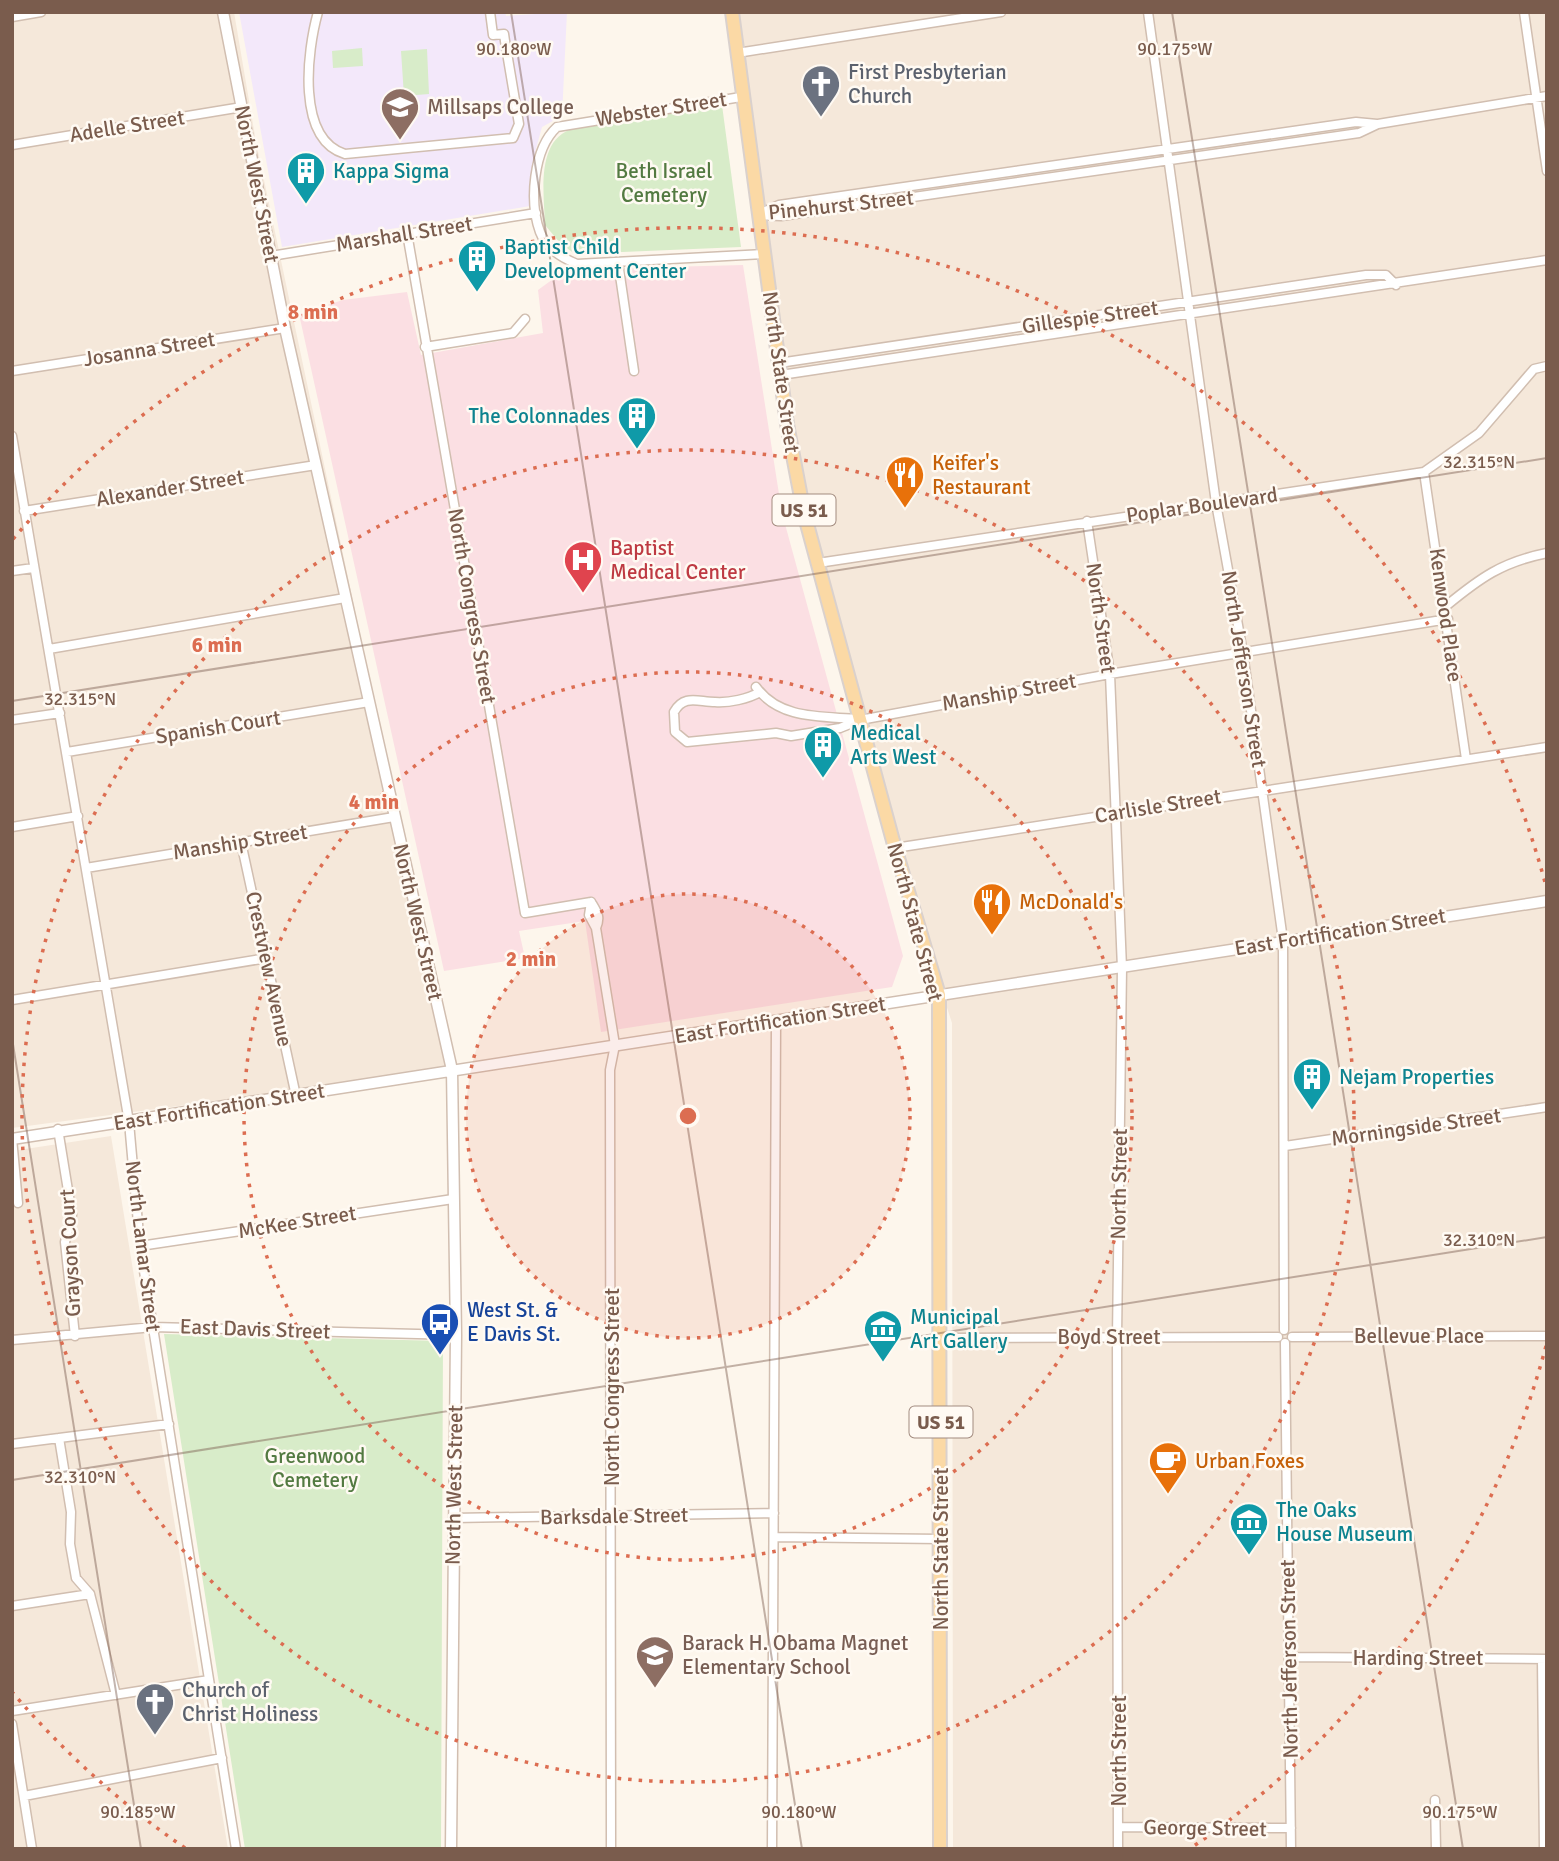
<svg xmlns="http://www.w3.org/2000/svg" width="1559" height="1861" viewBox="0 0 1559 1861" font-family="Signika,sans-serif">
	<rect width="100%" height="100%" fill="#fdf6ec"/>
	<!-- residential -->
	<path fill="#f5e8da" d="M 12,12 L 234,12 L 256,142 L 452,1070 L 12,1128 Z
		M 733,12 L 1547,12 L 1547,1849 L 953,1849 L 952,1023 L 895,848 L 818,563 L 779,363 Z
		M 111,1136 L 228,1849 L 12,1849 L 12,1151 Z"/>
	<!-- education -->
	<path fill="#f3e8fa" d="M 239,12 L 505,12 L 506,16 L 567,12 L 562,116 L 542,127 L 534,156 L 530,206 L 282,247 Z"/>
	<!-- medical -->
	<path fill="#fbdfe3" d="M 743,265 L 782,513 L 903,956 L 892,987 L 601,1032 L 585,921 L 519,931 L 525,958 L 444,971 L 299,314 L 343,300 L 407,292 L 421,355 L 543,333 L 538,290 L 560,274 L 590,269 Z"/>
	<!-- green -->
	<path fill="#d8ecc9" d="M 362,48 L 363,66 L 333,68 L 332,51 Z
		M 427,49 L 429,94 L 404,96 L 401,51 Z
		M 722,105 L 741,247 L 575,254 L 560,243 L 545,225 C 544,193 535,138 575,128 Z
		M 164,1334 L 443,1341 L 441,1849 L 245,1849 Z"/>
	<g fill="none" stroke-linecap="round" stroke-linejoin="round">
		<!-- minor casing -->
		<g stroke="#d1beb0" stroke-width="11">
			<path id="minor" d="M 318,12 C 307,51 296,139 345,154 L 513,138 L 519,124 L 505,41 L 504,34 L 493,35 L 490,12
				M 1148,12 L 1216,503 L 1243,653 L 1283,940 L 1284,1330
				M 1524,12 L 1547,171
				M 12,17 L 41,12
				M 737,53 L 1001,12
				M 741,97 L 557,127 C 533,149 529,202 540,232 C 546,248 562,258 577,264 L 764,254
				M 12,145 L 242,107
				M 761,213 L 779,205 L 1356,122 L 1377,124
				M 758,215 L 781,216 L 1359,133 L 1378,124 L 1547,96
				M 407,233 L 525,913 L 591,902
				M 271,256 L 536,213
				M 618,262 L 634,371
				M 425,347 L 513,333 L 525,319
				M 779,363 L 1366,275 L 1386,275 L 1396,285
				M 12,371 L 285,328
				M 781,375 L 1547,260
				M 12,436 L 129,1122 L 140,1246 L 236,1849
				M 1424,472 L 1466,759
				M 24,511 L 316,465
				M 1087,521 L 1110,674 L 1122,968 L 1117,1337 L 1118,1849
				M 818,563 L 1424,472 L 1479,433 L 1534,369 L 1547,366
				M 12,571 L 33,568
				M 1446,606 C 1480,578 1502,562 1547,553
				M 49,649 L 345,598
				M 756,687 C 780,720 822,716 857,719
				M 760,692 C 748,699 729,703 715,702 C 698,702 684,694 674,712 L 675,732 L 687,742 L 776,733 L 791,736 L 840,728 L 860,720 L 1110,674 L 1448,619
				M 12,720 L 60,713
				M 67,752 L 369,702
				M 12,827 L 78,816
				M 241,842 L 296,1096
				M 895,848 L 1547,747
				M 86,868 L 394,817
				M 591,902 C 597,912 601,917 596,928 L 615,1045 L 610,1070 L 611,1849
				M 591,902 L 589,915 L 596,928
				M 12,1000 L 267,958
				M 58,1129 L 72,1215 L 65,1242 L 75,1336
				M 12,1138 L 18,1203
				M 1285,1146 L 1547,1107
				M 140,1246 L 453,1199
				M 1292,1337 L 1547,1336
				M 940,1338 L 1278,1337
				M 12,1340 L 153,1327 L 456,1335
				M 1285,1343 L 1291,1849
				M 59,1438 L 71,1512 L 70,1544 L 76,1578 L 90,1594
				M 12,1444 L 169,1424
				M 453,1518 L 774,1513
				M 774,1537 L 941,1539
				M 12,1606 L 90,1594 L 116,1695
				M 1290,1657 L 1547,1659
				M 1542,1659 L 1544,1849
				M 12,1711 L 209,1680
				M 12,1724 L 32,1849
				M 24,1796 L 222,1758
				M 1435,1800 L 1436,1849
				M 1119,1827 L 1291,1828
				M 772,1849 L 776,1022"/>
		</g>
		<!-- tertiary casing -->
		<g stroke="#d1beb0" stroke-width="13">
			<path id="tertiary" d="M 223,12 L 285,328 L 452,1070 L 456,1335 L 451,1849
				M 12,1139 L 1547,901"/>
		</g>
		<!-- primary casing -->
		<g stroke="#dad1cd" stroke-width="16">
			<path id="primary" d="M 732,12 L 787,424 L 804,513 L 893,841 L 939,995 L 940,1849"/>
		</g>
		<!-- minor -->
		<use href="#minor" stroke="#fff" stroke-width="8"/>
		<!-- tertiary -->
		<use href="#tertiary" stroke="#fff" stroke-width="10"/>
		<!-- primary -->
		<use href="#primary" stroke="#fbd9a5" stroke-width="12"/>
	</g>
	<!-- ticks -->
	<path fill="none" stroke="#7a5c4d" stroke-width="2" stroke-opacity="0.45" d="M 511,12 L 802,1849M 1172,12 L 1463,1849M 12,701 L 1547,458M 12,1038 L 141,1849M 12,1480 L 1547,1237"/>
	<!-- distance rings -->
	<circle cx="688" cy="1116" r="222" fill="#dc6d51" fill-opacity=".12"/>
	<g fill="none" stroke="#dc6d51" stroke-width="3.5" stroke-dasharray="3.5 7">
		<circle cx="688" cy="1116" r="222"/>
		<circle cx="688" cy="1116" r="444"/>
		<circle cx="688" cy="1116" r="666"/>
		<path d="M1546 1346A888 888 0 0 1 1191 1848M185 1848A888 888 0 0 1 13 1693M13 539A888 888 0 0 1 1546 886"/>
	</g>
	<!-- icons -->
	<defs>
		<g id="church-pin" transform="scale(2.0125)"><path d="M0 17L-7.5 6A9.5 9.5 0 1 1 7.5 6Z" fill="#6b7280" stroke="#fffaf3"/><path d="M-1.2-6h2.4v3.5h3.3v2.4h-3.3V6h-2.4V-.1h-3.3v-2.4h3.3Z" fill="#fff"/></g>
		<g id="university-pin" transform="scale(2.0125)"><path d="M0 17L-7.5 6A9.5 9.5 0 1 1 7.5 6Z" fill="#8d6e63" stroke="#fffaf3"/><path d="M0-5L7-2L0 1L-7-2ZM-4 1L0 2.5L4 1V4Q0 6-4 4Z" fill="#fff"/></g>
		<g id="building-pin" transform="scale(2.0125)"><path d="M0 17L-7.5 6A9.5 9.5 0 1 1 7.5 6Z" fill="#0f9aa8" stroke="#fffaf3"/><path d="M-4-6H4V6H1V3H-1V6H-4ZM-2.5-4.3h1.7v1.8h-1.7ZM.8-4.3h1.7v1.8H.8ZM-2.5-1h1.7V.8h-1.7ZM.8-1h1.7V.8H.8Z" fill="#fff"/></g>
		<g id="restaurant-pin" transform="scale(2.0125)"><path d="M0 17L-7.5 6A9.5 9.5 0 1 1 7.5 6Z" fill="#e8710a" stroke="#fffaf3"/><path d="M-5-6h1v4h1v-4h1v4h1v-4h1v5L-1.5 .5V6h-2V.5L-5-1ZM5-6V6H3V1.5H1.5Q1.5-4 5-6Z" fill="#fff"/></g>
		<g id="hospital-pin" transform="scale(2.0125)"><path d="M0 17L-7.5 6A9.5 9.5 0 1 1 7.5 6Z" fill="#e0444e" stroke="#fffaf3"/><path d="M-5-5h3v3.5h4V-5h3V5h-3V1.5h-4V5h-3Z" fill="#fff"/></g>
		<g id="bus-pin" transform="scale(2.0125)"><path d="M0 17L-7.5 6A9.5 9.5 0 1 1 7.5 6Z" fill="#1a4fb4" stroke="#fffaf3"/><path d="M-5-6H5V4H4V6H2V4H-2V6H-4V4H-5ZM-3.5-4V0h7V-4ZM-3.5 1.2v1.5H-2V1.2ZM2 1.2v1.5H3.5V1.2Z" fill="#fff"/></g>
		<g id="museum-pin" transform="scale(2.0125)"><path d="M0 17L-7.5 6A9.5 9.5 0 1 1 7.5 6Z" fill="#0f9aa8" stroke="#fffaf3"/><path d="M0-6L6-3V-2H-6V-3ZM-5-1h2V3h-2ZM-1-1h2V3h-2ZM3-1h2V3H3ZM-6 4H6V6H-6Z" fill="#fff"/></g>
		<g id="cafe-pin" transform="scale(2.0125)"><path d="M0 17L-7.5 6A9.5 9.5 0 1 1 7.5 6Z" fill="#e8710a" stroke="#fffaf3"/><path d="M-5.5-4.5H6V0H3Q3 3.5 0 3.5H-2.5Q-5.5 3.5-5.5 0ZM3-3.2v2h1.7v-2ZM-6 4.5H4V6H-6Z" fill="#fff"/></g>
		<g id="school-pin" transform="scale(2.0125)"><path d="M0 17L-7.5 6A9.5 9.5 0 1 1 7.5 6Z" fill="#8d6e63" stroke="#fffaf3"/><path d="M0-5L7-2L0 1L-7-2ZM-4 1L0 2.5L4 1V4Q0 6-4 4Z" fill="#fff"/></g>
	</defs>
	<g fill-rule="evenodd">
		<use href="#church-pin" x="821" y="84"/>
		<use href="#university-pin" x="400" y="107"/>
		<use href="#building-pin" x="306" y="171"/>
		<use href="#building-pin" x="477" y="259"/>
		<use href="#building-pin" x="637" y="416"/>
		<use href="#restaurant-pin" x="905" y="475"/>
		<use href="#hospital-pin" x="583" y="560"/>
		<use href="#building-pin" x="823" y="745"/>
		<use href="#restaurant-pin" x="992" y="902"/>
		<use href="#building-pin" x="1312" y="1077"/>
		<use href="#bus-pin" x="440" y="1322"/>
		<use href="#museum-pin" x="883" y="1329"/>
		<use href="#cafe-pin" x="1168" y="1461"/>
		<use href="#museum-pin" x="1249" y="1522"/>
		<use href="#school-pin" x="655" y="1655"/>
		<use href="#church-pin" x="155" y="1702"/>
	</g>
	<g text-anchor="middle" stroke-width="5" stroke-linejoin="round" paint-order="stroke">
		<!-- shield labels -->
		<g fill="#fffaf3" stroke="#a28b7f" stroke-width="2">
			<rect x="772.5" y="494.5" width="63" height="31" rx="5"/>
			<rect x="909.5" y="1406.5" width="63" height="31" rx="5"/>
		</g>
		<g font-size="19" font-weight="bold" fill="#7a5c4d">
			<text x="804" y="517">US 51</text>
			<text x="941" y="1429">US 51</text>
		</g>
		<!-- worship labels -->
		<g font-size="21" fill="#5b616d" stroke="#fffaf3" text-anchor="start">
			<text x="848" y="79">First Presbyterian<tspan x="848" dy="24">Church</tspan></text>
			<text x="182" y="1697">Church of<tspan x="182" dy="24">Christ Holiness</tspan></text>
		</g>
		<!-- education labels -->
		<g font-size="21" fill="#785e54" stroke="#fffaf3" text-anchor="start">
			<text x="427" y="114">Millsaps College</text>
			<text x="682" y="1650">Barack H. Obama Magnet<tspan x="682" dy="24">Elementary School</tspan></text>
		</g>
		<!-- street labels -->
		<g font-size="21" fill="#7a5c4d" stroke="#fffaf3">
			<text transform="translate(661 109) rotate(-9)" y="7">Webster Street</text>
			<text transform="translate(127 126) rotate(-9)" y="7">Adelle Street</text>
			<text transform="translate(257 184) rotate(79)" y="7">North West Street</text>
			<text transform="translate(841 205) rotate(-6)" y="7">Pinehurst Street</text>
			<text transform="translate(404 234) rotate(-9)" y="7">Marshall Street</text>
			<text transform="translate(1090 317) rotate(-8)" y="7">Gillespie Street</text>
			<text transform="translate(149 349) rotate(-9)" y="7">Josanna Street</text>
			<text transform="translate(781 372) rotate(82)" y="7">North State Street</text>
			<text transform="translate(170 488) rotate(-9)" y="7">Alexander Street</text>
			<text transform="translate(1202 505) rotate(-8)" y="7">Poplar Boulevard</text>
			<text transform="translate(472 606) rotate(80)" y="7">North Congress Street</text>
			<text transform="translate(1446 615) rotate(82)" y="7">Kenwood Place</text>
			<text transform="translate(1101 618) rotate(82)" y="7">North Street</text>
			<text transform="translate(1244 669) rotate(81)" y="7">North Jefferson Street</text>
			<text transform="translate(1009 692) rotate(-10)" y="7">Manship Street</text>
			<text transform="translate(218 727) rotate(-9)" y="7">Spanish Court</text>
			<text transform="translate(1158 806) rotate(-9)" y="7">Carlisle Street</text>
			<text transform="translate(240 842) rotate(-9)" y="7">Manship Street</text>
			<text transform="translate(418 922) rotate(77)" y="7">North West Street</text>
			<text transform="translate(915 922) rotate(75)" y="7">North State Street</text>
			<text transform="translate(1340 932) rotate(-9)" y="7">East Fortification Street</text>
			<text transform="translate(269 969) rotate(78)" y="7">Crestview Avenue</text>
			<text transform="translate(780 1020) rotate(-9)" y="7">East Fortification Street</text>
			<text transform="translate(219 1107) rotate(-9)" y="7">East Fortification Street</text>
			<text transform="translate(1416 1127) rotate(-8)" y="7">Morningside Street</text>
			<text transform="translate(1119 1184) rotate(-89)" y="7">North Street</text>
			<text transform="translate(297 1222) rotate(-9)" y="7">McKee Street</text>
			<text transform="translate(143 1246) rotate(83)" y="7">North Lamar Street</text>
			<text transform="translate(70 1253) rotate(-93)" y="7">Grayson Court</text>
			<text transform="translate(255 1329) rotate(2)" y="7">East Davis Street</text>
			<text x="1419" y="1343">Bellevue Place</text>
			<text x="1109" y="1344">Boyd Street</text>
			<text transform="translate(612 1387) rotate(-90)" y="7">North Congress Street</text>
			<text transform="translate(454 1485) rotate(-89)" y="7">North West Street</text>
			<text transform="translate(614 1516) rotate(-1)" y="7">Barksdale Street</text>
			<text transform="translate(941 1549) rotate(-90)" y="7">North State Street</text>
			<text x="1418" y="1665">Harding Street</text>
			<text transform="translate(1289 1659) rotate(-91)" y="7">North Jefferson Street</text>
			<text transform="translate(1119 1751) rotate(-90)" y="7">North Street</text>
			<text transform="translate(1205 1828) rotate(1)" y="7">George Street</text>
		</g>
		<!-- culture labels -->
		<g font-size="21" fill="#0d838f" stroke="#fffaf3" text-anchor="start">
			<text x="333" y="178">Kappa Sigma</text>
			<text x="504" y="254">Baptist Child<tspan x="504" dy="24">Development Center</tspan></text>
			<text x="610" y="423" text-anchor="end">The Colonnades</text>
			<text x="850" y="740">Medical<tspan x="850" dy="24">Arts West</tspan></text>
			<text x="1339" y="1084">Nejam Properties</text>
			<text x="910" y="1324">Municipal<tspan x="910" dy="24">Art Gallery</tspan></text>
			<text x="1276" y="1517">The Oaks<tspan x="1276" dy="24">House Museum</tspan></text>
		</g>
		<!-- park labels -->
		<g font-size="21" fill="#537a41" stroke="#fffaf3">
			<text x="664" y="178">Beth Israel<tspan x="664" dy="24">Cemetery</tspan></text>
			<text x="315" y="1463">Greenwood<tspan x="315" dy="24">Cemetery</tspan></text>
		</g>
		<!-- food labels -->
		<g font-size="21" fill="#c56008" stroke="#fffaf3" text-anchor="start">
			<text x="932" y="470">Keifer's<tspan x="932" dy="24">Restaurant</tspan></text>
			<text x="1019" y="909">McDonald's</text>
			<text x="1195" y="1468">Urban Foxes</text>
		</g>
		<!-- health labels -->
		<g font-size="21" fill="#be3a42" stroke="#fffaf3" text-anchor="start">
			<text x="610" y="555">Baptist<tspan x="610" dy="24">Medical Center</tspan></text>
		</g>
		<!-- transit labels -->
		<g font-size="21" fill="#164399" stroke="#fffaf3" text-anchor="start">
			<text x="467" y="1317">West St. &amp;<tspan x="467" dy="24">E Davis St.</tspan></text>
		</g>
	</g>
	<g font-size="18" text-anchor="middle" fill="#7a5c4d" stroke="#fffaf3" stroke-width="5" stroke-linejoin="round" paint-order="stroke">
		<text x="514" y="55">90.180°W</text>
		<text x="1175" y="55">90.175°W</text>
		<text x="1479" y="468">32.315°N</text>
		<text x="80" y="705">32.315°N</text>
		<text x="1479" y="1246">32.310°N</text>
		<text x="80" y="1483">32.310°N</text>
		<text x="138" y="1818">90.185°W</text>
		<text x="799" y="1818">90.180°W</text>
		<text x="1460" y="1818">90.175°W</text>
	</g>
	<circle cx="688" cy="1116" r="10" fill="#dc6d51" stroke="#fffaf3" stroke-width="3.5"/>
	<g font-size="21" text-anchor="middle" font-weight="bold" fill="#dc6d51" stroke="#fffaf3" stroke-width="5" stroke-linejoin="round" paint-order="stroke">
		<text x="313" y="319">8 min</text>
		<text x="217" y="652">6 min</text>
		<text x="374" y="809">4 min</text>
		<text x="531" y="966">2 min</text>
	</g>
	<!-- border -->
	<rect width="1559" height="1861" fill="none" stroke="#7a5c4d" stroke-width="28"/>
</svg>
